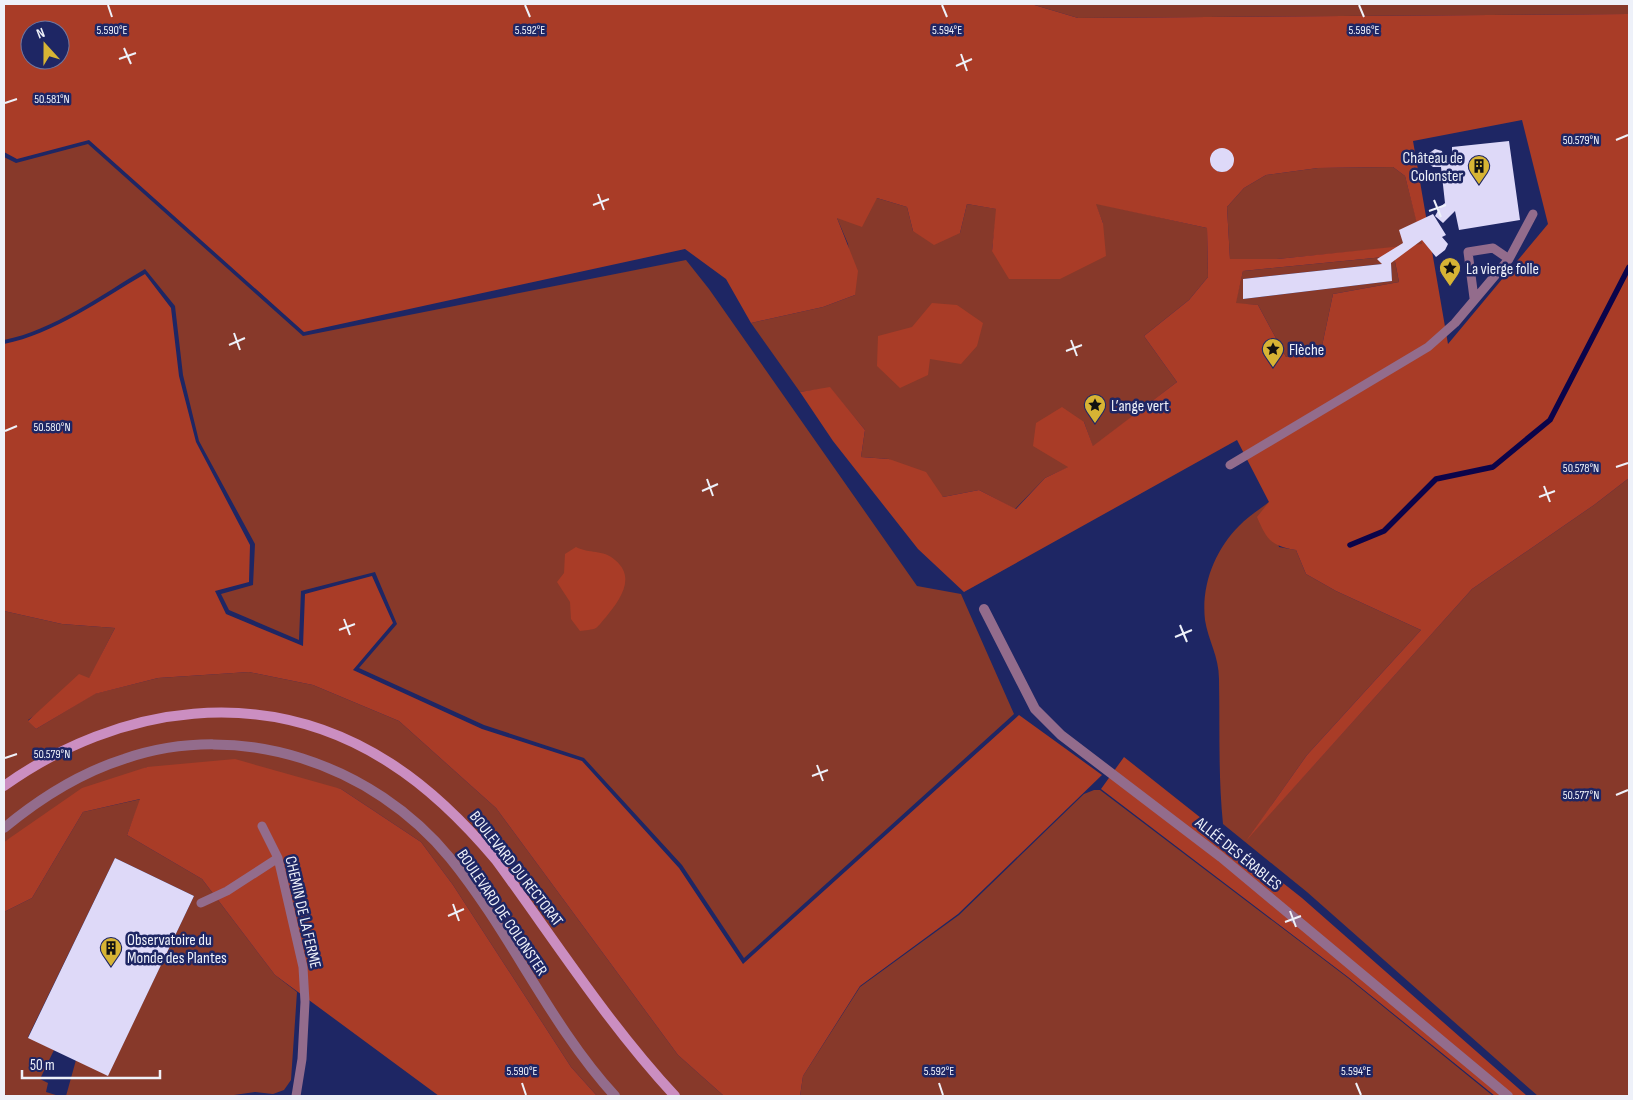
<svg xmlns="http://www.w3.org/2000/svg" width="1633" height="1100" viewBox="0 0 1633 1100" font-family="'Sofia Sans Condensed',sans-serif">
	<rect width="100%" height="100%" fill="#1e2664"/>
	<!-- green -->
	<path fill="#87392a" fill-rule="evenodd" d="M 1031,4 L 1629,4 L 1629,14 L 1078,18 Z
		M 88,144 L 303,336 L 686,260 L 709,289 L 917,586 L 961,594 L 1014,714 L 744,958 L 682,865 L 584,758 L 484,725 L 359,668 L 397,624 L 375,572 L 301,591 L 299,640 L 229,610 L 221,594 L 253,585 L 255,544 L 199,441 L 183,375 L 175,306 L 145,269 C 101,295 54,330 4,340 L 4,157 L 16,163 Z
		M 1393,167 L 1405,176 L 1423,245 L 1277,259 L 1230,260 L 1227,207 L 1244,188 L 1266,175 L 1318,168 Z
		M 877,198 L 907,207 L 913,231 L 960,233 L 967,204 L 997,209 L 992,251 L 1103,223 L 1095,203 L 1207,228 L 1208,277 L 1189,300 L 1144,336 L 1177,382 L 1093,447 L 1084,422 L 1069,467 L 1045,478 L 1015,509 L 979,490 L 943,497 L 889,459 L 861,457 L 865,430 L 830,388 L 800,392 L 751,323 L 823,307 L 855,295 L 848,244 L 837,218 Z
		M 1394,256 L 1399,282 L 1333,294 L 1322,346 L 1286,357 L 1258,305 L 1235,304 L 1243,271 ZM 1391,263 L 1392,281 L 1243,299 L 1243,279 Z
		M 1629,478 L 1629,1096 L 1538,1096 L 1307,892 L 1223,824 C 1218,775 1220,728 1219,679 C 1219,656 1208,640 1205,620 C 1201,585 1215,550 1239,526 C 1247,517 1259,510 1269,502 L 1279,547 L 1296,550 L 1306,574 L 1336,591 L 1421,630 L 1307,755 L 1250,836 L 1472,589 L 1594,505 Z
		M 4,611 L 62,624 L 115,628 L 89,679 L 28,720 L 36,729 L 94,694 L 158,678 L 249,672 L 313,685 L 399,721 L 496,808 L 678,1055 L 724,1096 L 597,1096 L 571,1067 L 453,885 L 421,842 L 341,789 L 147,767 L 4,842 Z
		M 1094,790 L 1100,790 L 1348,978 L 1493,1096 L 800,1096 L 803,1076 L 860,987 L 959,915 L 1084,794 Z
		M 141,799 L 127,835 L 202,879 L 275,975 L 297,992 L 291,1080 L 284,1090 L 273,1094 L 255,1092 L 227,1096 L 66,1096 L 76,1060 L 108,1075 L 194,896 L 115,858 L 28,1037 L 54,1050 L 40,1079 L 48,1083 L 46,1092 L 59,1096 L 8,1096 L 4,1094 L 4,912 L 32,898 L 83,812 Z"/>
	<!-- forest -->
	<path fill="#a93c27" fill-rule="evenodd" d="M 4,4 L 1031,4 L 1078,18 L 1629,14 L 1629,478 L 1594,505 L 1472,589 L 1246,841 L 1307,755 L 1421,630 L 1336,591 L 1306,574 L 1296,550 C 1271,546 1267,540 1257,517 L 1269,502 L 1237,440 L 964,592 L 918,549 L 833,441 L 800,392 L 830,387 L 865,430 L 861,457 L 889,459 L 926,472 L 943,497 L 979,490 L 1016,509 L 1045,478 L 1068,467 L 1033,446 L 1036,423 L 1062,407 L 1084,422 L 1093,446 L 1177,382 L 1144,336 L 1189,300 L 1208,277 L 1207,228 L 1096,204 L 1103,223 L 1106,256 L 1060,279 L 1009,279 L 992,251 L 996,209 L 967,204 L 960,233 L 934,245 L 913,231 L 907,207 L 877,198 L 862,227 L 837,218 L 858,271 L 855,295 L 823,307 L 751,323 L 726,279 L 685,249 L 304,332 L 89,140 L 17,159 L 4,152 ZM 30,30 L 60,30 L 60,60 L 30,60 ZM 1522,120 L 1548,224 L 1448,344 L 1413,141 ZM 1217,149 L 1225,149 L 1233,156 L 1233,164 L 1227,170 L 1219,172 L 1212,167 L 1211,155 ZM 1393,167 L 1405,176 L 1422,244 L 1277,259 L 1230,259 L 1227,207 L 1244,188 L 1266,175 L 1318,168 ZM 1394,256 L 1399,282 L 1333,294 L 1322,346 L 1286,357 L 1258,305 L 1236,303 L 1243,271 Z
		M 145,274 L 171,308 L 179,376 L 196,442 L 250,545 L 249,582 L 215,591 L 226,614 L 303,646 L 305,594 L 372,576 L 393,623 L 353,670 L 482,729 L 582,761 L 679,868 L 743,964 L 1019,715 L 1102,775 L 958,914 L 860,986 L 803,1076 L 800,1096 L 724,1096 L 678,1055 L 496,808 L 399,721 L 313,685 L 249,672 L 158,678 L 95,694 L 36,729 L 28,721 L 79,674 L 89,678 L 115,628 L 62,624 L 4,611 L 4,344 C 54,334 100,300 145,274 Z
		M 932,303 L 957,305 L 983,323 L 977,346 L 961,364 L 930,359 L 928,375 L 900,388 L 877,366 L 878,336 L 912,327 Z
		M 576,547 C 589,554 603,549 615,560 C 637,578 619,601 606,617 C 603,620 599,626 596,628 C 592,630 585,630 580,631 L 571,619 L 570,602 L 557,582 L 564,573 L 565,554 Z
		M 1124,757 L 1302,898 L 1527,1096 L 1495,1096 L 1348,977 L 1101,789 Z
		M 235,759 L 341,789 L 421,842 L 453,885 L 571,1067 L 597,1096 L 439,1096 L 275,975 L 202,879 L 127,835 L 140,799 L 83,812 L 32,898 L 4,912 L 4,842 L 82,788 L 147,767 Z"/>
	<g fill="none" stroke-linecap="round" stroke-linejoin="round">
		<!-- stream -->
		<path stroke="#0b044a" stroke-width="5.5" d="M 1350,545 L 1384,531 L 1436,479 L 1493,467 L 1550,420 L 1629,267"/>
	</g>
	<!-- building -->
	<path fill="#ded9f8" d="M 1509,141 L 1520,220 L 1459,230 L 1455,211 L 1443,223 L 1435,216 L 1440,207 L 1445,203 L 1441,167 L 1433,167 L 1428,163 L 1428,154 L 1435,149 L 1442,151 L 1443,156 L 1452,155 L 1452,147 Z
		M1210 160a12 12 0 1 1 24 0a12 12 0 1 1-24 0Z
		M 1433,214 L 1446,235 L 1442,237 L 1448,244 L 1445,250 L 1436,257 L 1422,240 L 1391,263 L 1392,281 L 1243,299 L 1243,279 L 1382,264 L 1377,259 L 1403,243 L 1399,230 Z
		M 115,858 L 194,896 L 108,1076 L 28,1038 Z"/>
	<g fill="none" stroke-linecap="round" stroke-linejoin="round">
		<!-- lane -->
		<path stroke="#936c8c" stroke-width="9" d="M 1474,298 L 1468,252 L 1493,248 L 1509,259
			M 1230,465 L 1428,347 L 1455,323 L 1509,259 L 1533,214
			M 262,826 L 278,858 L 303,967 L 305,1002 L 302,1059 L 296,1096
			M 201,903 L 227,891 L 278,858"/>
		<!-- street -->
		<path stroke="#936c8c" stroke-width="10" d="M 984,609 L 1035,709 L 1061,735 L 1221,857 L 1508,1096
			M 4,828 C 39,799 80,773 124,759 C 240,719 373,764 450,858 C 511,933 550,1025 615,1096"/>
		<!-- secondary -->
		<path stroke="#cb8ec1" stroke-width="10" d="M 4,786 C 119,704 266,683 390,763 C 431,789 464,822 496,860 C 554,939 608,1024 675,1096"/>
	</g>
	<!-- ticks -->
	<path fill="none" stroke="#eef1f9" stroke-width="2" d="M 108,5 L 112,17M 525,5 L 530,17M 942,5 L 947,17M 1359,5 L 1364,17M 124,48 L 131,64M 961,54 L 967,71M 119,59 L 136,53M 956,66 L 972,59M 5,103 L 17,99M 1616,140 L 1628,135M 598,194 L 604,210M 1434,200 L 1441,217M 593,205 L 609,199M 1429,211 L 1446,205M 234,333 L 240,350M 1071,340 L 1077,356M 229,345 L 245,338M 1066,351 L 1082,345M 5,431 L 17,426M 1616,467 L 1628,463M 707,479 L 713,496M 1544,486 L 1550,502M 702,491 L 718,484M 1539,497 L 1555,491M 344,619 L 350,635M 1180,625 L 1187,642M 339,630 L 355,624M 1175,637 L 1192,630M 5,758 L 17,754M 817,765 L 823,781M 812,776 L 828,770M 1616,795 L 1628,790M 453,904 L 459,921M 1290,911 L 1296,927M 448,916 L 464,909M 1285,922 L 1301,916M 522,1083 L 526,1095M 939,1083 L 943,1095M 1356,1083 L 1361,1095"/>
	<!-- icons -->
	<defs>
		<g id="building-pin" transform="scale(1.125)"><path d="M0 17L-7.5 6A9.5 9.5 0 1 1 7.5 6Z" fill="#d7b434" stroke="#1e2664"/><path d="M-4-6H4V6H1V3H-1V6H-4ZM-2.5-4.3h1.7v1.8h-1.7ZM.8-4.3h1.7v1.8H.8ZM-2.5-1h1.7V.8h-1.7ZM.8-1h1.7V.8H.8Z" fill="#111"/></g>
		<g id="sight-pin" transform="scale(1.125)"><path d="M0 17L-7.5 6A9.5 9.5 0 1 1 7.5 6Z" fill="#d7b434" stroke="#1e2664"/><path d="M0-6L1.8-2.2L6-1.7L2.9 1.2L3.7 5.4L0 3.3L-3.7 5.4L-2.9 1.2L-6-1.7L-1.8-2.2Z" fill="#111"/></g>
	</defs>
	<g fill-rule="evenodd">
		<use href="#building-pin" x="1479" y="166"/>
		<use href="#sight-pin" x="1450" y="268"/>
		<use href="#sight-pin" x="1273" y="349"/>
		<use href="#sight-pin" x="1095" y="405"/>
		<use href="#building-pin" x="111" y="948"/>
	</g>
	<g text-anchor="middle" stroke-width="5" stroke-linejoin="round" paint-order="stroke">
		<!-- poi labels -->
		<g font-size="16" fill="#eef1f9" stroke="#1e2664" text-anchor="start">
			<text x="1463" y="163" text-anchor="end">Château de<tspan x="1463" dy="18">Colonster</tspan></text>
			<text x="1466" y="274">La vierge folle</text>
			<text x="1289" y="355">Flèche</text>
			<text x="1111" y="411">L’ange vert</text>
			<text x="127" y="945">Observatoire du<tspan x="127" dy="18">Monde des Plantes</tspan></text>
		</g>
		<!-- street labels -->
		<g font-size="16" fill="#eef1f9" stroke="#1e2664">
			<text transform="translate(1239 853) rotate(39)" y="6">ALLÉE DES ÉRABLES</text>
			<text transform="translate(517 868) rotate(52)" y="6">BOULEVARD DU RECTORAT</text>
			<text transform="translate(304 912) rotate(77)" y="6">CHEMIN DE LA FERME</text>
			<text transform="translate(503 912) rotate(56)" y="6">BOULEVARD DE COLONSTER</text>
		</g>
	</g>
	<g font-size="12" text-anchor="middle" fill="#eef1f9" stroke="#1e2664" stroke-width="5" stroke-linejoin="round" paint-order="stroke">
		<text x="112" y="34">5.590°E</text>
		<text x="530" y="34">5.592°E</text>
		<text x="947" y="34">5.594°E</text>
		<text x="1364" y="34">5.596°E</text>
		<text x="52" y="103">50.581°N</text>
		<text x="1581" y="144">50.579°N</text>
		<text x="52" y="431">50.580°N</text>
		<text x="1581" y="472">50.578°N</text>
		<text x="52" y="758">50.579°N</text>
		<text x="1581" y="799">50.577°N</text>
		<text x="522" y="1075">5.590°E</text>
		<text x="939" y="1075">5.592°E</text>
		<text x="1356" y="1075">5.594°E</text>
	</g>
	<!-- border -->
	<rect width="1633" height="1100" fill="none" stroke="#eef1f9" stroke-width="10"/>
	<!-- north arrow -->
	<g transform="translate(45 45) rotate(339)"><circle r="24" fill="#1e2664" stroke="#7177a0"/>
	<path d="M0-4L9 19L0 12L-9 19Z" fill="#d7b434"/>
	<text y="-8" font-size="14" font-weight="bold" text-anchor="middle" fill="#eef1f9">N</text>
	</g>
	<!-- scale -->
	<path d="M22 1070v8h138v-8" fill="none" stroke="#eef1f9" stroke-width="2.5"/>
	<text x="30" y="1070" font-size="15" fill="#eef1f9" stroke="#1e2664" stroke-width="4" paint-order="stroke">50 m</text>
</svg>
